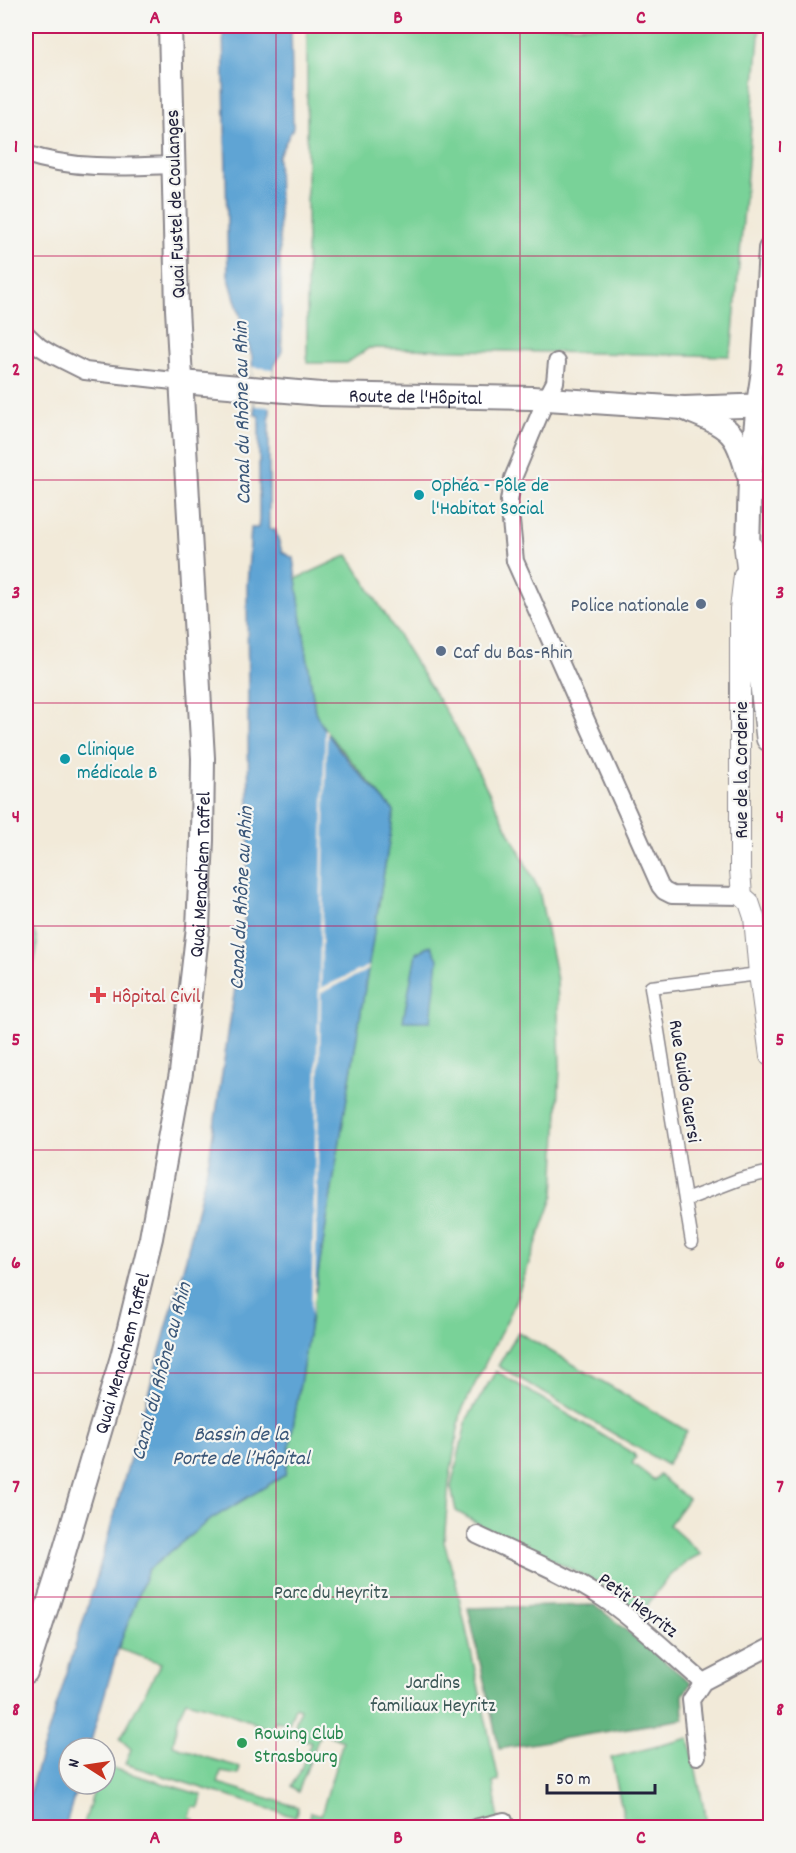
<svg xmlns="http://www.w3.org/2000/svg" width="796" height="1853" viewBox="0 0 796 1853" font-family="Dekko,sans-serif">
	<rect width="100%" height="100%" fill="#f6f6f2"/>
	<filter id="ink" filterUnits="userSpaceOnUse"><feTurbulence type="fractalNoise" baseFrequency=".0167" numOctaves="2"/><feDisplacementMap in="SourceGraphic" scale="12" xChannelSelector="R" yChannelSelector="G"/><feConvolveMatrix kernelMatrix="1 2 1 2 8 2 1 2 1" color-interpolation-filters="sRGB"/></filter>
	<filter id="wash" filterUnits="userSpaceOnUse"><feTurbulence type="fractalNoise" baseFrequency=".008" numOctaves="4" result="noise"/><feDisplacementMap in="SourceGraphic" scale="24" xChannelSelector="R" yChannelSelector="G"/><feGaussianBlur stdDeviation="1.35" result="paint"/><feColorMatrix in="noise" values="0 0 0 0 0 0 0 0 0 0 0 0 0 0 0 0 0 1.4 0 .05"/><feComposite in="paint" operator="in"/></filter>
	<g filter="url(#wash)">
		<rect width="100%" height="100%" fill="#f2ead9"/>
		<!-- green -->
		<path fill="#79d298" stroke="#4e7a6a" stroke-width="1.5" d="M 307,26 L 760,26 L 732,345 L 729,356 L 369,348 L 347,363 L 307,363 Z
			M 348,555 L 455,726 L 539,890 L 557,980 L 560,1067 L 554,1195 L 512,1310 L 461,1412 L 449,1483 L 444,1542 L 456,1583 L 499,1781 L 493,1783 L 500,1827 L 334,1827 L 332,1823 L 309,1817 L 310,1812 L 321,1815 L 343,1741 L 321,1732 L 298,1792 L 291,1786 L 299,1774 L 311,1742 L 294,1736 L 297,1726 L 295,1725 L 300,1709 L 295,1707 L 289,1724 L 275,1721 L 273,1731 C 245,1718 216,1708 186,1701 L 179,1715 L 173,1745 L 204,1757 L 240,1767 L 238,1775 L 221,1772 L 218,1783 L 298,1807 L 295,1817 L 125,1764 L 131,1749 L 120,1739 L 161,1663 L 118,1649 L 148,1570 L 208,1521 L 285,1475 L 394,811 L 334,741 L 319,721 L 315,711 L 296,579 Z
			M 26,921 C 42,938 38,948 32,968 L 26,967 Z
			M 518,1332 L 687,1431 L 667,1465 L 498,1366 Z
			M 496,1371 L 634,1454 L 636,1458 L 632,1463 L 654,1480 L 659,1475 L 688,1499 L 669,1525 L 701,1554 C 673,1566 656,1593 639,1617 L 608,1588 L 547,1557 L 496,1534 L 456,1511 L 451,1487 L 467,1419 Z
			M 689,1738 L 708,1827 L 626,1827 L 611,1758 Z
			M 105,1766 L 202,1795 L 199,1808 L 193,1807 L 189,1818 L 195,1820 L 192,1827 L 160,1827 L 152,1825 L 151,1828 L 83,1827 L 96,1784 L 105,1784 Z"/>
		<!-- forest -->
		<path fill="#62b480" stroke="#426b5e" stroke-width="1.5" d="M 595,1605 L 691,1683 L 683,1695 L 684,1719 L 499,1749 L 468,1608 Z"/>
		<!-- water -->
		<path fill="#5ea4d4" stroke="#406388" stroke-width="1.5" d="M 223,26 L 291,26 L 293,128 L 278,157 L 282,351 L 273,369 L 269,425 L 269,529 L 275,529 L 282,552 L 293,558 L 315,711 C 327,742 370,784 394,811 L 285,1475 L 208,1521 L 148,1570 L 118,1649 L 89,1748 L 69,1748 L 69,1784 L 78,1784 L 65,1827 L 26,1828 L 26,1803 L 96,1580 L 186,1258 L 209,1159 L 244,929 L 249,834 L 247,586 L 251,528 L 258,528 L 259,520 L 259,416 L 255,415 L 252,357 L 228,275 Z
			M 431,945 L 438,959 L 431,1021 L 403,1021 L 416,953 Z"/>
		<!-- pier -->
		<path fill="#f2ead9" d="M 252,367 L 273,369 L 271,407 L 255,406 Z
			M 325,729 L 327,731 L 321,988 L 369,966 L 368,970 L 321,993 L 315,1296 L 311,1317 Z"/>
	</g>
	<g filter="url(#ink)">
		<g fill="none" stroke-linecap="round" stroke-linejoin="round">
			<!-- pedestrian casing -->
			<g stroke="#8a868a" stroke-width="15">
				<path id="pedestrian" d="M 759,974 L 651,987 L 685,1200 L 740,1179 L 770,1172
					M 685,1200 L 692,1242"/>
			</g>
			<!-- minor casing -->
			<g stroke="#8a868a" stroke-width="20">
				<path id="minor" d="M 26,154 C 73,170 124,167 173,165
					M 26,334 L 40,347 L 53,355 L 85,371 L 182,382
					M 557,362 L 555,382 L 546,399 L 513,478 L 509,501 L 515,561 L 660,886 L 664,891 L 672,895 L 742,896
					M 477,1535 C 519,1555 565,1573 604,1599 C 639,1623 670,1654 703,1682
					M 703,1682 L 770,1647
					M 697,1756 L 691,1700 L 703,1682
					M 475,1828 L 504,1821 L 506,1828"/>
			</g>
			<!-- tertiary casing -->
			<g stroke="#8a868a" stroke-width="22">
				<path id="tertiary" d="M 744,575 L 740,609 L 740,870 L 742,896 L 749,902 L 754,917 L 759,974 L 770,1056"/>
			</g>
			<!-- secondary casing -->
			<g stroke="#8a868a" stroke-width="26">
				<g id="secondary">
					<path id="s1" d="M 182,382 L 321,394 L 532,398 L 684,408 L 770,405"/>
					<path d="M 685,409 C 701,416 724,423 734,438 C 741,448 744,462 748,474"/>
					<path d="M 748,546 L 750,479 L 758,404 L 763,371 L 770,249"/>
					<path id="s2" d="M 26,1672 L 57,1576 L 122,1357 L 151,1238 L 181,1073 L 198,927 L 202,840 L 203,758 L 177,309 L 170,26"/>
				</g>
			</g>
			<!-- trunk casing -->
			<g stroke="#8a868a" stroke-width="30">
				<path id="trunk" d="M 748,546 L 770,738"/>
			</g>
			<!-- pedestrian -->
			<use href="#pedestrian" stroke="#fff" stroke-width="12"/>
			<!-- minor -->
			<use href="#minor" stroke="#fff" stroke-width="16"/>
			<!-- tertiary -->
			<use href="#tertiary" stroke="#fff" stroke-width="20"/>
			<!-- secondary -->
			<use href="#secondary" stroke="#fff" stroke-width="22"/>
			<!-- trunk -->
			<use href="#trunk" stroke="#fff" stroke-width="27"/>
		</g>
	</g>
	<!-- grid -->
	<path fill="none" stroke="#c2185b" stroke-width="1.5" stroke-opacity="0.55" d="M 276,26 L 276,1828M 520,26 L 520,1828M 26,256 L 770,256M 26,480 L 770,480M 26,703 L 770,703M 26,926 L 770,926M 26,1150 L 770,1150M 26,1373 L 770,1373M 26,1597 L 770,1597"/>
	<!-- markers -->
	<g fill="#0f9aa8" stroke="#f6f6f2" stroke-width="2">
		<circle cx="419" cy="495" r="6"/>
		<circle cx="65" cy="759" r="6"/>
	</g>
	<g fill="#5c6f8a" stroke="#f6f6f2" stroke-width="2">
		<circle cx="701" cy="604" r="6"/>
		<circle cx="441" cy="651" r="6"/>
	</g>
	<path fill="#e0444e" stroke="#f6f6f2" stroke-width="2" d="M95 986h6v6h6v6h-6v6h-6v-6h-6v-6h6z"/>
	<circle fill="#2e9e5b" stroke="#f6f6f2" stroke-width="2" cx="242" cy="1743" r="6"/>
	<g text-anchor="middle" stroke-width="4.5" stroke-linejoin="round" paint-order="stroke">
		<!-- street labels -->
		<g font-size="20" fill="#22223b" stroke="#f6f6f2">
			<text transform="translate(174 204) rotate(-92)" y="7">Quai Fustel de Coulanges</text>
			<text dy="7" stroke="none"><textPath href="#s1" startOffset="234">Route de l'Hôpital</textPath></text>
			<text transform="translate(740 770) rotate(-90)" y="7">Rue de la Corderie</text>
			<text dy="7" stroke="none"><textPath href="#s2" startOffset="819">Quai Menachem Taffel</textPath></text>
			<text transform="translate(686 1081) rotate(81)" y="7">Rue Guido Guersi</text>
			<text dy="7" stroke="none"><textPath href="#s2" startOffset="333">Quai Menachem Taffel</textPath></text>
			<text transform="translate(639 1604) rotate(37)" y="7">Petit Heyritz</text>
		</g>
		<!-- culture labels -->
		<g font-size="20" fill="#0d838f" stroke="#f6f6f2" text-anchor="start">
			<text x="431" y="491">Ophéa - Pôle de<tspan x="431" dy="23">l'Habitat Social</tspan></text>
			<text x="77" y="755">Clinique<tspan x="77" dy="23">médicale B</tspan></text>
		</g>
		<!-- service labels -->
		<g font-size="20" fill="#4e5e75" stroke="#f6f6f2" text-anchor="end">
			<text x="689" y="611">Police nationale</text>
			<text x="453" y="658" text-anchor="start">Caf du Bas-Rhin</text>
		</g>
		<!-- health labels -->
		<g font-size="20" fill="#be3a42" stroke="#f6f6f2" text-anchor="start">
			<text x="112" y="1002">Hôpital Civil</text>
		</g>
		<!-- park labels -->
		<g font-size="20" fill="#3c5757" stroke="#f6f6f2">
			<text x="331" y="1598">Parc du Heyritz</text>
			<text x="433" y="1688">Jardins<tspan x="433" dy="23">familiaux Heyritz</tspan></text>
		</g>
		<!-- leisure labels -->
		<g font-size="20" fill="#27864d" stroke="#f6f6f2" text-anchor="start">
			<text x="254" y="1739">Rowing Club<tspan x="254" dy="23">Strasbourg</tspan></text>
		</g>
		<!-- water labels -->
		<g font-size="21" font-style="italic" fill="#3a5678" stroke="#f6f6f2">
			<text transform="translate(241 413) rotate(-91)" y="7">Canal du Rhône au Rhin</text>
			<text transform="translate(240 898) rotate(-87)" y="7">Canal du Rhône au Rhin</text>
			<text transform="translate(160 1371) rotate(-75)" y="7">Canal du Rhône au Rhin</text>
			<text x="241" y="1440">Bassin de la<tspan x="241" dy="24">Porte de l’Hôpital</tspan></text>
		</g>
	</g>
	<!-- margin -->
	<rect width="796" height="1853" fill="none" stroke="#f6f6f2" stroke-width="66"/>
	<!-- north arrow -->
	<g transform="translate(87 1766) rotate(282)"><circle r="28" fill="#f6f6f2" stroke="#a1a1a9" stroke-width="1.5"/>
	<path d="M0-4.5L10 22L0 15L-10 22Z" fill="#c8321e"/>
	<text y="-9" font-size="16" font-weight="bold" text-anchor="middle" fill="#22223b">N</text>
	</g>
	<!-- scale -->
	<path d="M547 1784v9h108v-9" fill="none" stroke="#22223b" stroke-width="3"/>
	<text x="556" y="1784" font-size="18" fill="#22223b" stroke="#f6f6f2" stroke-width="4.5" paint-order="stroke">50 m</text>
	<rect x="33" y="33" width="730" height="1787" fill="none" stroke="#c2185b" stroke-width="2"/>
	<g font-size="20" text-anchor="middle" font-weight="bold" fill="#c2185b">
		<text x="155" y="23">A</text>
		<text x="398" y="23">B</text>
		<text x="641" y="23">C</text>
		<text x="16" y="152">1</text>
		<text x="780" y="152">1</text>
		<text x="16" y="375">2</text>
		<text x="780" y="375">2</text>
		<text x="16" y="598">3</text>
		<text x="780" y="598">3</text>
		<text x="16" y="822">4</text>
		<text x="780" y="822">4</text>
		<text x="16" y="1045">5</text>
		<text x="780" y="1045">5</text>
		<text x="16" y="1268">6</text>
		<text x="780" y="1268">6</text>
		<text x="16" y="1492">7</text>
		<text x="780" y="1492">7</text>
		<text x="16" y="1715">8</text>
		<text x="780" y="1715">8</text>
		<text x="155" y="1843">A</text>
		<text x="398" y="1843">B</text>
		<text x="641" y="1843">C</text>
	</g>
</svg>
